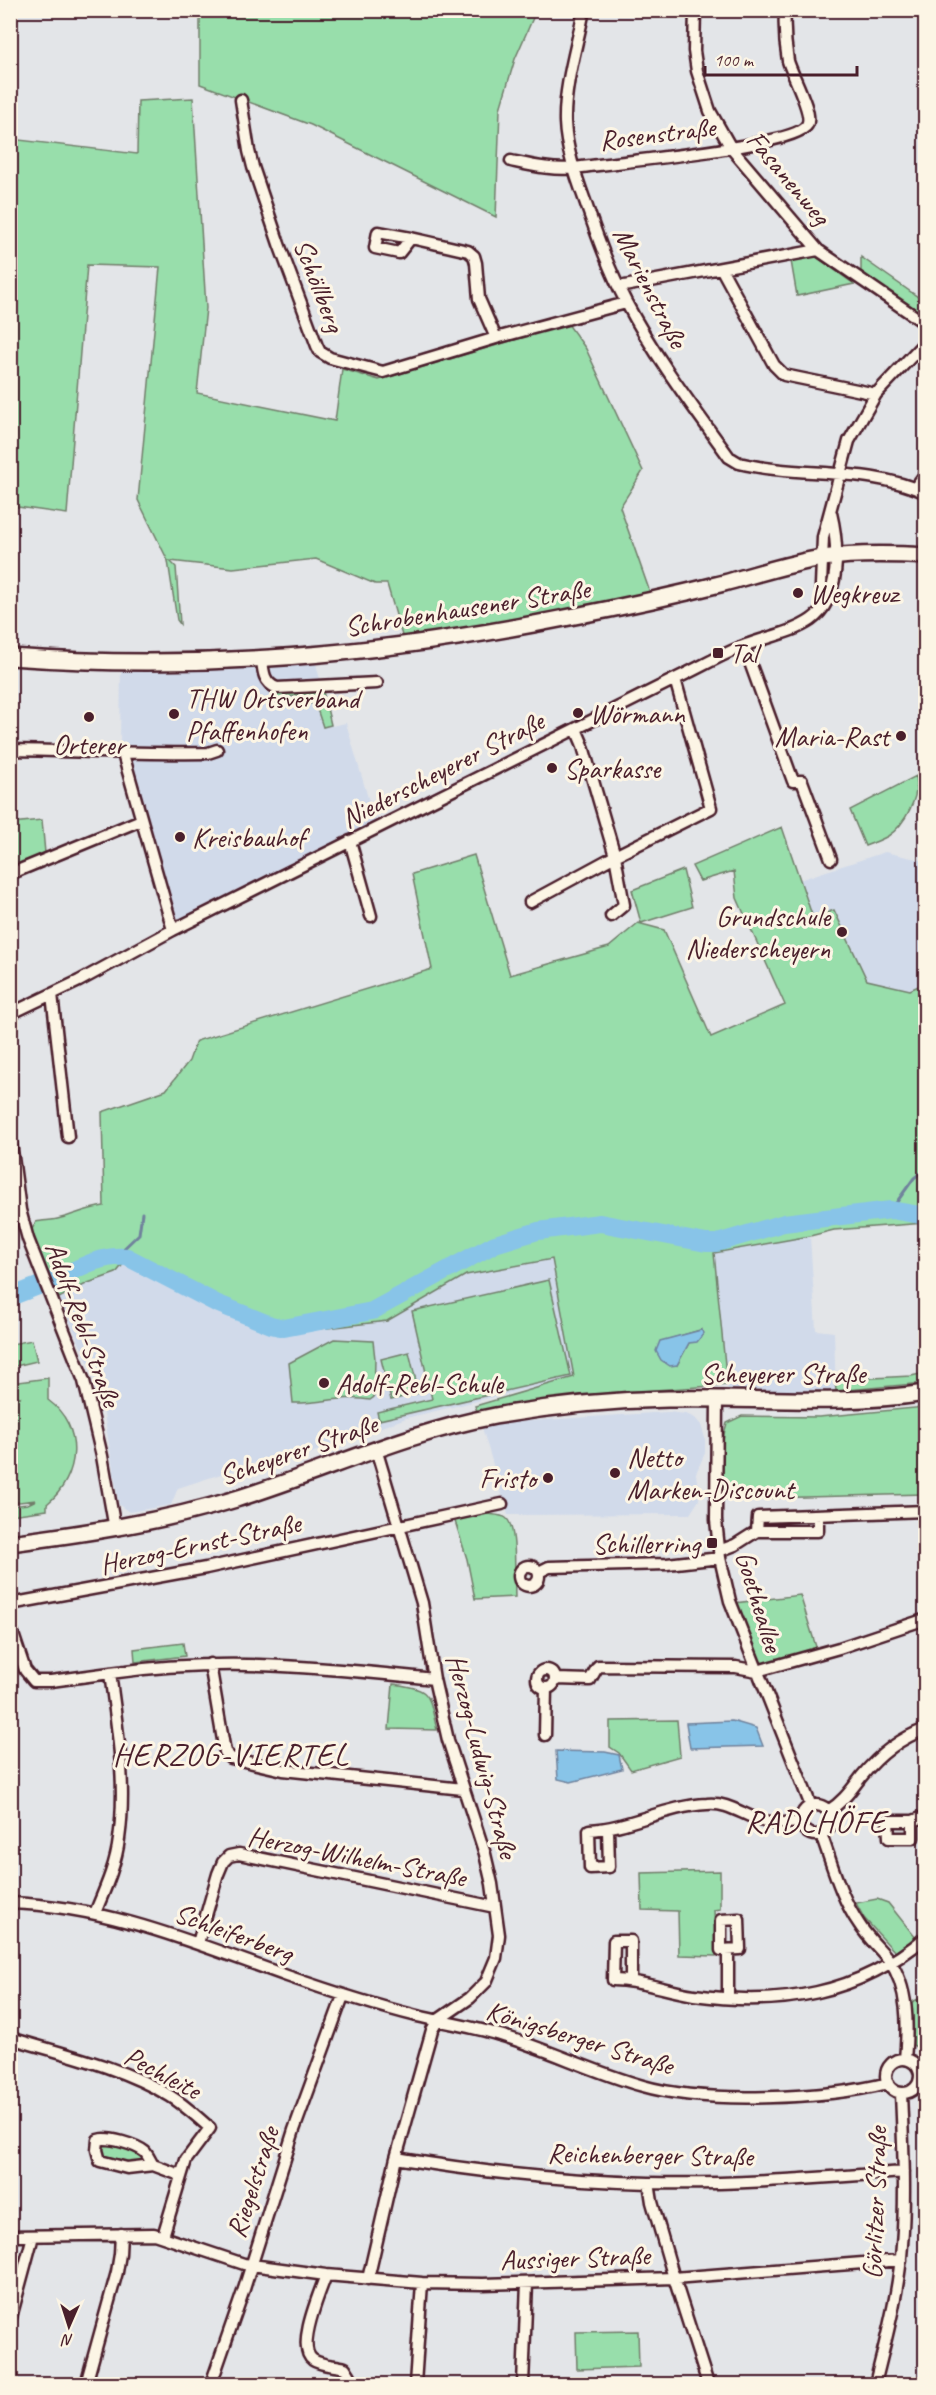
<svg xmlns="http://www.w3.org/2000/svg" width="936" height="2395" viewBox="0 0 936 2395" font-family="Caveat,sans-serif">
	<rect width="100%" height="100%" fill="#e3e5e8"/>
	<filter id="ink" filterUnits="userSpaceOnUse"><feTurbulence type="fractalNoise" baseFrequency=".0167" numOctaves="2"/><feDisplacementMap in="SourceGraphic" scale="12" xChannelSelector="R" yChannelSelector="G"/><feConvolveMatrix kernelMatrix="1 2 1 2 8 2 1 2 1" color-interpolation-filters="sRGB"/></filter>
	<g filter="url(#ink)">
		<!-- built -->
		<path fill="#d1daea" d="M 314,656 L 332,726 L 346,723 L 376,825 L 187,920 L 172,916 L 148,818 L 120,747 L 121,662 Z
			M 885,852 L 925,861 L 925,983 L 910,990 L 781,988 L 739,882 L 802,879 Z
			M 810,1236 L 816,1330 L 834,1332 L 836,1395 L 728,1391 L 713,1253 Z
			M 552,1259 L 574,1378 L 406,1418 L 295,1459 L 279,1455 L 178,1488 L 171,1505 L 129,1512 L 119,1505 L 100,1389 L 59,1298 L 124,1263 L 285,1333 L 387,1321 L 466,1275 Z
			M 668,1412 L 686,1414 L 695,1418 L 701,1425 L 705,1438 L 705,1453 L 696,1473 L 699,1500 L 690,1514 L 508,1515 L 481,1424 Z"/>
		<!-- green -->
		<path fill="#98deab" stroke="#717e6b" stroke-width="1.5" fill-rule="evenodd" d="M 200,11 L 536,11 L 515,59 L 500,109 L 496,217 L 311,125 L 200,84 Z
			M 193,98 L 206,308 L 197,393 L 335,421 L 342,369 L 379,380 L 568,324 L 586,349 L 643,471 L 620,507 L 653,601 L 405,646 L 387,584 L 375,584 L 316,559 L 233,568 L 170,561 L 176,567 L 180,624 L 177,620 L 168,561 L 138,500 L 160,267 L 87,265 L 67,514 L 11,506 L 11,139 L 137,154 L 138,101 Z
			M 815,256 L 854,284 L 797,296 L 791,261 Z
			M 861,257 L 925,302 L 925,320 L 910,311 L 861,271 Z
			M 322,687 L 331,725 L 323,727 L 315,703 L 308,704 L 307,696 L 282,697 L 282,704 L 277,703 L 272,691 Z
			M 916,776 C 920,796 905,825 888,836 C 881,840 873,843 865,846 L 850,810 Z
			M 42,820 L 45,853 L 11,867 L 11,823 Z
			M 782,827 L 813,918 L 834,910 L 867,980 L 910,990 L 925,983 L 925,1223 L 834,1230 L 810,1236 L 714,1253 L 727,1385 L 583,1395 L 479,1416 L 475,1406 L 574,1377 L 552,1259 L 466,1275 L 387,1321 L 285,1333 L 124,1263 L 116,1273 L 88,1283 L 59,1298 L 31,1231 L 36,1222 C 44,1220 53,1221 61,1218 C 76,1214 88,1208 104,1206 L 102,1112 L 166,1090 L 189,1061 L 196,1041 L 432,969 L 412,874 L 474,855 L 510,975 L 609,947 L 638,923 L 664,930 L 711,1037 L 785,1005 L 737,898 L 734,871 L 700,881 L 692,866 ZM 700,1330 L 689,1343 L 677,1365 L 660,1342 Z
			M 683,870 L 692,907 L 641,923 L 632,890 Z
			M 549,1280 L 571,1376 L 379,1420 L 377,1412 L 432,1399 L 412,1311 Z
			M 334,1339 L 373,1341 L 375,1359 L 374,1397 L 370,1400 C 344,1395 319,1404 293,1403 L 289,1363 Z
			M 32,1340 L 37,1361 L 11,1367 L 11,1344 Z
			M 409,1352 L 419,1393 L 391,1400 L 381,1359 Z
			M 925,1373 L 925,1383 L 836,1391 L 835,1380 L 911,1376 Z
			M 48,1378 L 48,1400 C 85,1427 80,1477 47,1504 L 47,1510 L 11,1515 L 11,1506 L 28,1504 L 36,1500 L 11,1503 L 11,1399 L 21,1397 L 11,1395 L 11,1383 Z
			M 925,1407 L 925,1494 L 725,1499 C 721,1474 719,1447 727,1423 L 742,1416 L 819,1417 Z
			M 482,1513 C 489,1515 501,1514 506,1518 C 518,1527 514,1581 515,1597 L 475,1599 L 467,1559 L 454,1518 Z
			M 800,1595 L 817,1650 L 766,1664 L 759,1663 L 735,1603 Z
			M 183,1643 L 185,1656 L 135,1662 L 134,1649 Z
			M 393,1684 C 433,1689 428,1694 437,1730 L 389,1729 Z
			M 677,1720 L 680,1756 L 631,1770 L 619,1753 L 610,1747 L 610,1721 Z
			M 720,1871 L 720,1909 L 714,1910 L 716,1956 L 679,1955 L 678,1911 L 642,1910 L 641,1873 Z
			M 877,1899 L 888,1903 L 916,1938 L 895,1952 L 864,1918 L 856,1903 Z
			M 918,1999 L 925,2032 L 925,2049 L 923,2051 L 913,2045 L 912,2002 Z
			M 98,2140 L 140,2149 L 153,2165 L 108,2165 L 97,2145 Z
			M 638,2331 L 639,2367 L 577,2369 L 576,2332 Z"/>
		<!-- water -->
		<path fill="#88c4e8" stroke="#6f829c" stroke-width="1.5" d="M 701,1330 L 704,1333 L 697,1342 L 689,1343 L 677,1365 L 670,1366 L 661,1360 L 656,1351 L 660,1341 Z
			M 732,1721 L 756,1728 L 763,1746 L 690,1748 L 686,1723 Z
			M 556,1751 L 605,1752 L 619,1755 L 622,1769 L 571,1782 L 558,1779 Z"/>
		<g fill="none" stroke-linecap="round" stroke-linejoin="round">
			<!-- stream -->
			<path stroke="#6f829c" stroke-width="3" d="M 891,1210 L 914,1178 L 926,1169
				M 116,1256 L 139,1234 L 142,1213"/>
			<!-- river -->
			<path stroke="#88c4e8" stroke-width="18" d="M 52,1281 C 75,1270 101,1254 127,1257 L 216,1303 L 271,1325 L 284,1328 L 372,1311 L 495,1244 L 538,1231 L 600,1223 L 706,1243 L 717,1243 L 784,1223 L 891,1210 L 926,1216
				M 10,1297 L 38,1286"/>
			<!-- street casing -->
			<g stroke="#4a1f2b" stroke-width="15">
				<path id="street" d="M 584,10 C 577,46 564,86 565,122 C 566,149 576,176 585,201 C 597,236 609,270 626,302 C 655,357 693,407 729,457 L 739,463 C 799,478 868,466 926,493
					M 695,10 L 694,51 L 697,71 L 710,111 L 731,148 L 818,250 L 926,324
					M 241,100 L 249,151 L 253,167 L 279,244 L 317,346 L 320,352 L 330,358 L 383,372 L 496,338 L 626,303
					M 511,161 C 530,165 555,171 574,168 C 607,163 794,147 807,125 C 814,114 792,75 788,61 C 785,44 784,27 785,10
					M 378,232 L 411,238 L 399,253 L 375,248 Z
					M 411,238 L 468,251 L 474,256 L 476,263 L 479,299 L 496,338
					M 721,268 L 774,365 L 784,375 L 876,394
					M 619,287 L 818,250
					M 915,488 L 926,473
					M 826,600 L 822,594 L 821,585 L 823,537 L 849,441 L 876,394 L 926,341
					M 744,646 L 793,781 L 802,781 L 831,859
					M 262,659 C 263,672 264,683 277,688 L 377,683
					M 10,750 C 77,751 142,754 208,753 L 217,750
					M 123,754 L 173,930
					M 350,841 L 371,916
					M 10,874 L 141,820
					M 530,902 L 615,856 L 582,743 L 576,729
					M 611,916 L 624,905 L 615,856 L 711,808 L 675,679
					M 52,994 L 68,1137
					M 10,1014 L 79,981 L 173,930 L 675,679 C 699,668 722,654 746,645 C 767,637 792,633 811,620 C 841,599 839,546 831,513
					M 10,1135 L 20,1210 L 28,1239 L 84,1381 L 102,1456 L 115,1529
					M 717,1399 L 716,1520 L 720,1558 L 730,1601 L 811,1806
					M 757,1531 L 758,1517 L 926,1511
					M 719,1551 L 735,1545 L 757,1531 L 818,1531 L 818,1515
					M519 1576a10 10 0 1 1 20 0a10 10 0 1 1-20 0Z
					M 539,1572 L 549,1567 L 667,1564 L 720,1558
					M 10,1604 L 206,1568 L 502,1504
					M 10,1625 L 25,1670 L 34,1681 L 51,1681 L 110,1673 C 117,1727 127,1783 119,1839 C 116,1865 105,1889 95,1913
					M 210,1664 L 225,1752 L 231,1758 L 283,1770 L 463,1789
					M537 1679a9 9 0 1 1 18 0a9 9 0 1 1-18 0Z
					M 110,1673 C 222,1657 323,1667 434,1679
					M 556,1679 L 590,1680 L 598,1666 L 736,1667 L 757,1671 L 839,1648 L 926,1619
					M 545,1735 L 546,1688
					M801 1820a15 15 0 1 1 30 0a15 15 0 1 1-30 0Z
					M 828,1811 C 842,1803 851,1790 861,1777 C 878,1756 900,1738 926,1729
					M 913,1821 L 913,1838 L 889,1838 L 888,1821 L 913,1821 L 926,1816
					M 608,1829 L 609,1867 L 590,1868 L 589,1830 C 629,1828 666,1806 707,1804 C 728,1802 741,1814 760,1820 C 773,1824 787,1823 801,1822
					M 821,1834 C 832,1864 841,1898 859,1924 C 867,1937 879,1948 889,1960 C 909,1988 908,2026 905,2059
					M 10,1903 C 108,1906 197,1944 287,1976 C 330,1991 373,2005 417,2016 C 442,2022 468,2026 493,2033 C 544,2047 592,2072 643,2086 C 705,2104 826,2099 888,2083
					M 739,1919 L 740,1949 L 721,1950 L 721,1920 Z
					M 198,1943 L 218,1874 L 223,1862 L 229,1856 L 239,1854 L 495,1907
					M 631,1980 L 631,1941 L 614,1941 L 613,1980 C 641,1980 667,1991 694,1995 C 780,2007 858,1995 926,1937
					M 728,1998 L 728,1950
					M 10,2038 C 64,2054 122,2067 170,2096 C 185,2105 197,2117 210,2128 L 186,2160 L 163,2236
					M886 2076a17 17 0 1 1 34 0a17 17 0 1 1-34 0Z
					M 396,2158 C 479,2172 564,2181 649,2183 C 734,2185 819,2178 904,2172
					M 153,2165 C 150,2161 148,2155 145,2152 C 137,2145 108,2136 98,2140 L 97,2150 L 100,2161 L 127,2168 L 153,2165 L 180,2175
					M 649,2183 L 652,2202 L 674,2278 L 708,2384
					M 10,2236 L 154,2234 L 244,2264 L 326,2275 L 422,2283 L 483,2284 L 674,2278 L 901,2260
					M 326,2275 C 320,2292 295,2348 313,2360 C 322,2366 335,2365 345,2368 L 350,2376 L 350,2384
					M 368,2279 L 396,2158 L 432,2030 L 438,2020 L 470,1998 L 486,1982 L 496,1958 L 499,1935 L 492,1884 L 485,1854 L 448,1740 L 434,1679 L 422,1603 L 376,1449
					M 10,2321 L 33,2236
					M 86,2384 L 117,2272 L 120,2254 L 121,2234
					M 211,2384 L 244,2289 L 294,2130 L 343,1996
					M 415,2384 L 422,2283
					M 523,2384 L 527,2283
					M 875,2384 C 886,2339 899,2292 902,2245 C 906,2194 903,2143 901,2093"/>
			</g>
			<!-- secondary casing -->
			<g stroke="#4a1f2b" stroke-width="20">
				<path id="secondary" d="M 10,657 C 203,671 381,655 570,617 C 622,607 673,596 724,583 C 757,574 790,563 823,558 C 857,553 892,554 926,556
					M 10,1543 C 87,1533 162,1522 236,1499 C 323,1472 405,1433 495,1416 C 552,1406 610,1400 668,1399 C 754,1397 839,1406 926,1393"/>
			</g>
			<!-- street -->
			<use href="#street" stroke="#fcf5e5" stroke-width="10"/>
			<!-- secondary -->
			<use href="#secondary" stroke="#fcf5e5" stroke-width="15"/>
		</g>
	</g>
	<!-- markers -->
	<g fill="#4a1f2b" stroke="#fcf5e5" stroke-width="2">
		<circle cx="798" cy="593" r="6"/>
		<rect x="712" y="647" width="12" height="12" rx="3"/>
		<circle cx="578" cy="713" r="6"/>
		<circle cx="174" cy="714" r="6"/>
		<circle cx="89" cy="717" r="6"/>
		<circle cx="901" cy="736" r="6"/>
		<circle cx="552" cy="768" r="6"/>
		<circle cx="180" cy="837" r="6"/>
		<circle cx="842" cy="932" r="6"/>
		<circle cx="324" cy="1383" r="6"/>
		<circle cx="615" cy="1473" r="6"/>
		<circle cx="548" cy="1478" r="6"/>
		<rect x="706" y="1537" width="12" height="12" rx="3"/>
	</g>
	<g text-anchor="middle" stroke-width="6" stroke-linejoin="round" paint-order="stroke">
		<!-- street labels -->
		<g font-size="28" fill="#4a1f2b" stroke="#fcf5e5">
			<text transform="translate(657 133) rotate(-7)" y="10">Rosenstraße</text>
			<text transform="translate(789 177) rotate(50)" y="10">Fasanenweg</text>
			<text transform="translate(320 285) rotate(69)" y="10">Schöllberg</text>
			<text transform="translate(651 287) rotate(63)" y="10">Marienstraße</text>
			<text transform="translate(467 607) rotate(-9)" y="10">Schrobenhausener Straße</text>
			<text transform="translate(442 769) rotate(-27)" y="10">Niederscheyerer Straße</text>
			<text transform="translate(84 1324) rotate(70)" y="10">Adolf-Rebl-Straße</text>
			<text x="783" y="1383">Scheyerer Straße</text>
			<text transform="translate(298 1449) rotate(-19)" y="10">Scheyerer Straße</text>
			<text transform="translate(200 1543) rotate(-12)" y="10">Herzog-Ernst-Straße</text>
			<text transform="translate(760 1601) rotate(73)" y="10">Goetheallee</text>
			<text transform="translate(483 1756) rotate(75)" y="10">Herzog-Ludwig-Straße</text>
			<text transform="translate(357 1856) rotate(11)" y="10">Herzog-Wilhelm-Straße</text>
			<text transform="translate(234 1932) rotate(20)" y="10">Schleiferberg</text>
			<text transform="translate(580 2037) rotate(17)" y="10">Königsberger Straße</text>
			<text transform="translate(163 2072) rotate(28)" y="10">Pechleite</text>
			<text transform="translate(650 2154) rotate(1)" y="10">Reichenberger Straße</text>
			<text transform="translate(252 2182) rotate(-72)" y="10">Riegelstraße</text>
			<text transform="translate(874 2203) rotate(-88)" y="10">Görlitzer Straße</text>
			<text transform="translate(575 2257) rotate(-2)" y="10">Aussiger Straße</text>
		</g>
		<!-- poi labels -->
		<g font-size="28" fill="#4a1f2b" stroke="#fcf5e5" text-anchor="start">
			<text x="810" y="603">Wegkreuz</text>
			<text x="730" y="663">Tal</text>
			<text x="186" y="708">THW Ortsverband<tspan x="186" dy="32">Pfaffenhofen</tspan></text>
			<text x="590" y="723">Wörmann</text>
			<text x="889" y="746" text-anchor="end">Maria-Rast</text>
			<text x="89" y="754" text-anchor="middle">Orterer</text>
			<text x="564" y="778">Sparkasse</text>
			<text x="192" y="847">Kreisbauhof</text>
			<text x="830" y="926" text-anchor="end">Grundschule<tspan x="830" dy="32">Niederscheyern</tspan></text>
			<text x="336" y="1393">Adolf-Rebl-Schule</text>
			<text x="627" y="1467">Netto<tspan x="627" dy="32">Marken-Discount</tspan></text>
			<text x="536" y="1488" text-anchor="end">Fristo</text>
			<text x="700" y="1553" text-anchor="end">Schillerring</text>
		</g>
		<!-- quarter labels -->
		<g font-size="32" letter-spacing="1.5" fill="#4a1f2b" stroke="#fcf5e5">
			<text x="231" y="1765">HERZOG-VIERTEL</text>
			<text x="816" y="1832">RADLHÖFE</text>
		</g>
	</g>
	<!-- margin -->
	<rect width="936" height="2395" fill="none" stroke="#fcf5e5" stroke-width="36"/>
	<rect x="18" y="18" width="900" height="2359" fill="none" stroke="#4a1f2b" stroke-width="2" filter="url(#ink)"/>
	<!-- north arrow -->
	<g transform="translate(69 2326) rotate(183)" stroke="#fcf5e5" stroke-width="4.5" paint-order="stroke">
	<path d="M0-4.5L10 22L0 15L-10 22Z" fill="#4a1f2b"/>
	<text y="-9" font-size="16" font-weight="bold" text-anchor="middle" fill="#4a1f2b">N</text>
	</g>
	<!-- scale -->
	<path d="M705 66v9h152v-9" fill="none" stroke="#4a1f2b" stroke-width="3"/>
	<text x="714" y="66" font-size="18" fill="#4a1f2b" stroke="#fcf5e5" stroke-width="4.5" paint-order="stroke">100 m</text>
</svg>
